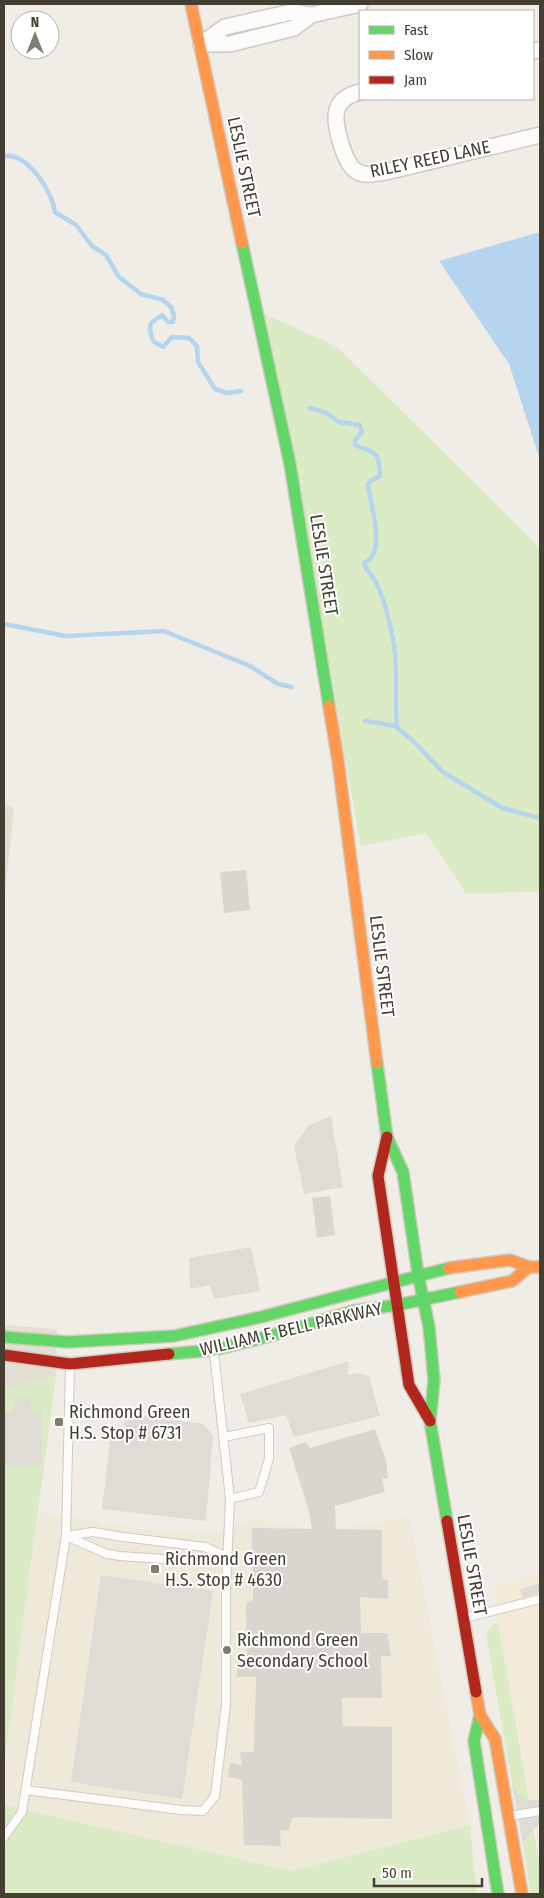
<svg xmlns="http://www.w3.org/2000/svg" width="544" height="1898" viewBox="0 0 544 1898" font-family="'Fira Sans Condensed',sans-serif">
	<rect width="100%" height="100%" fill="#f0ede6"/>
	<!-- residential -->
	<path fill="#e4dfd3" d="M 4,804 L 14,808 L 4,903 Z
		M 4,1325 L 57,1329 L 56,1376 L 4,1389 Z"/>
	<!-- commercial -->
	<path fill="#f3ead8" d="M 540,1575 L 540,1853 L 493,1588 Z"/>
	<!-- education -->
	<path fill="#eee9d8" d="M 39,1512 L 146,1530 L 213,1534 L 254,1519 L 312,1529 L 336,1529 L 409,1517 L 470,1825 L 292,1871 L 4,1805 L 4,1767 Z"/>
	<!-- green -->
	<path fill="#dbebc5" d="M 264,314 L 336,346 L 540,548 L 540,892 L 466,893 L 426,833 L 361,846 Z
		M 56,1376 L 4,1767 L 4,1389 Z
		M 498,1622 L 528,1795 L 528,1801 C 518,1798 516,1791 512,1783 L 486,1635 L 490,1627 Z
		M 4,1805 L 292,1871 L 470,1825 L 477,1894 L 4,1894 Z
		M 533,1828 L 540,1866 L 540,1894 L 531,1894 L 523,1846 Z"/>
	<!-- parking -->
	<path fill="#dfdcd6" d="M 331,1116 L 343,1187 L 304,1194 L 294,1146 L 309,1125 Z
		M 251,1247 L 260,1291 L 214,1299 L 210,1285 L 190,1289 L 189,1258 Z
		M 349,1361 L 348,1375 L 358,1373 L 369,1376 L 380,1416 L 294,1437 L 286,1415 L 249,1423 L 240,1394 Z
		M 14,1399 L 31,1399 L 31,1411 L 42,1411 L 41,1465 L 4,1465 L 4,1411 L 13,1411 Z
		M 133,1415 L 203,1424 L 213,1435 L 206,1521 L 102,1509 L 111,1432 L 125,1431 L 124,1423 Z
		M 101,1575 L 213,1591 L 182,1799 L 71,1782 Z
		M 540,1583 L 540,1593 L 523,1598 L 520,1589 Z
		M 512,1783 L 517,1793 L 525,1800 L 540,1800 L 540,1823 L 529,1834 L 523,1845 Z"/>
	<!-- water -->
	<path fill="#b5d5ef" d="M 540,232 L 540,460 L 509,364 L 439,261 Z"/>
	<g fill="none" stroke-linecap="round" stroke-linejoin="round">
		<!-- stream -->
		<path stroke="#b5d5ef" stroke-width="4.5" d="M 4,156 C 28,153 52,191 55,212 L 76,225 L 92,246 L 106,255 L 119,277 L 141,294 L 163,300 L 171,307 L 174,316 L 173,322 L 168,322 L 162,315 L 151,323 L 150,330 L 153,341 L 163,347 L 172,337 L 189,338 L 197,346 L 198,362 L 215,389 L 227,393 L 241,391
			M 310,408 L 327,413 L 339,422 L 360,425 L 362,432 L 355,440 L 355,445 C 377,454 379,451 380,476 L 370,481 L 368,485 C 371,504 381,538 373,555 C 371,559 367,561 364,563 C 366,571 370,573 374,579 C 384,596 389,620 393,639 C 399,668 394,698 397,728 L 410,738 L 443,772 L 502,808 L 540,818
			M 4,624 L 66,636 L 164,631 L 250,666 L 278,684 L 292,687
			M 365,721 L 396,726"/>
	</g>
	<!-- building -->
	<path fill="#d9d6cf" d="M 246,870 L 250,910 L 224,913 L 220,872 Z
		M 330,1196 L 335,1235 L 317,1238 L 312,1198 Z
		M 375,1429 L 386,1460 L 388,1478 L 382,1479 L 385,1492 L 335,1506 L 336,1529 L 382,1530 L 382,1579 L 388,1580 L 388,1599 L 360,1597 L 361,1633 L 387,1633 L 391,1656 L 381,1656 L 382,1698 L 342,1698 L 343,1726 L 392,1727 L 392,1819 L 292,1817 L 289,1830 L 280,1830 L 281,1846 L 244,1845 L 242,1780 L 228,1777 L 230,1763 L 242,1765 L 240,1752 L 254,1752 L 256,1677 L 237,1677 L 237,1656 L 247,1658 L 246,1604 L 253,1600 L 252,1528 L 312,1529 L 309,1511 L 289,1448 L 306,1442 L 310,1448 Z"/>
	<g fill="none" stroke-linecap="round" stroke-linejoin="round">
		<!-- lane casing -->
		<g stroke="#cdcbc4" stroke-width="10">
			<path id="lane" d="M 224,1437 L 269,1428 L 269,1459 L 259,1492 L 230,1499
				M 66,1536 L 107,1554 L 120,1556 L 204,1562 L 227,1557
				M 66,1536 L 93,1532 L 123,1537 L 205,1547 L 227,1557
				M 465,1618 L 540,1599
				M 26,1790 L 181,1810 L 203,1811 L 215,1796 L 226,1704 L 226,1587 L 230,1499 L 214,1352
				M 510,1816 L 540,1811
				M 4,1837 L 22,1812 L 66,1536 L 70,1364"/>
		</g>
		<!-- street casing -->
		<g stroke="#cdcbc4" stroke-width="18">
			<path id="street" d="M 201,44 L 225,27 L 292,12 L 311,15 L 360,4
				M 201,44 L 230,44 L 294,28 L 311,15
				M 533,51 L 540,50
				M 360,92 C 351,94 340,99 337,110 C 333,123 344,163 356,171 C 365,177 376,173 386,172 L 540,135"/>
		</g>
		<!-- fast casing -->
		<g stroke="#cfcbbd" stroke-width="14">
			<path id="fast" d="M 242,243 L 290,464 L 329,706
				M 377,1063 L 387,1137 L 403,1172 L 418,1274 L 429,1327 L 434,1380 L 430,1421 L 447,1521
				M 4,1337 L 68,1342 L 174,1336 L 261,1317 L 449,1268
				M 169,1354 L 214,1350 L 266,1337 L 353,1311 L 397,1305 L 460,1292
				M 480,1715 L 474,1741 L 498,1894"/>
		</g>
		<!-- slow casing -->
		<g stroke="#cfcbbd" stroke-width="14">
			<path id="slow" d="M 191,4 L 242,243
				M 329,706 L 338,761 L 377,1063
				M 449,1268 L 510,1260 L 529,1267 L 540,1267
				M 460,1292 L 512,1281 L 529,1267
				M 476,1692 L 480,1715 L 495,1739 L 522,1894"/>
		</g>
		<!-- jam casing -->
		<g stroke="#cfcbbd" stroke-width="14">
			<path id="jam" d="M 387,1137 L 378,1176 L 409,1385 L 430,1421
				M 4,1355 L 70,1364 L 169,1354
				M 447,1521 L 476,1692"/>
		</g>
		<!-- lane -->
		<use href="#lane" stroke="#fdfcfb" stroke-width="8"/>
		<!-- street -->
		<use href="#street" stroke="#fdfcfb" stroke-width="15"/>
		<!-- fast -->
		<use href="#fast" stroke="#63d668" stroke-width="11"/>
		<!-- slow -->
		<use href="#slow" stroke="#ff974d" stroke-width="11"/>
		<!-- jam -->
		<use href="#jam" stroke="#b3261e" stroke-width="11"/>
	</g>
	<!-- markers -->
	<g fill="#817c72" stroke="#fff" stroke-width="2">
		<rect x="54" y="1417" width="10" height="10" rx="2.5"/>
		<rect x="150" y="1564" width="10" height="10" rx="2.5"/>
		<circle cx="227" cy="1650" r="5"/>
	</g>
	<g text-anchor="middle" stroke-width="4" stroke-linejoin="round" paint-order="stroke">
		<!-- street labels -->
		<g font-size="18" fill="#453f33" stroke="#fff">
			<text transform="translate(430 159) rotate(-12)" y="6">RILEY REED LANE</text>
			<text transform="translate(244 167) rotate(78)" y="6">LESLIE STREET</text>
			<text transform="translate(324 565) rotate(81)" y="6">LESLIE STREET</text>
			<text transform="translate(382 966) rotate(83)" y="6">LESLIE STREET</text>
			<text transform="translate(291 1329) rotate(-13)" y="6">WILLIAM F. BELL PARKWAY</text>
			<text transform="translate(472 1565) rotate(80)" y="6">LESLIE STREET</text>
		</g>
		<!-- poi labels -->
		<g font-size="18" fill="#453f33" stroke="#fff" text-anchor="start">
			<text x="69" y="1418">Richmond Green<tspan x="69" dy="21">H.S. Stop # 6731</tspan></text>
			<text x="165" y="1565">Richmond Green<tspan x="165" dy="21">H.S. Stop # 4630</tspan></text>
			<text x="237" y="1646">Richmond Green<tspan x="237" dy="21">Secondary School</tspan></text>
		</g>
	</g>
	<!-- border -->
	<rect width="544" height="1898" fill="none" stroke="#453f33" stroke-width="10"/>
	<!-- legend -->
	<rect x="359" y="10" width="175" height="90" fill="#ffffff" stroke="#b5b2ad"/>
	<rect x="369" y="26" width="25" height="8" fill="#63d668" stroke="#b5b2ad"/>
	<text x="404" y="35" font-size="15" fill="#453f33">Fast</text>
	<rect x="369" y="51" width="25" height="8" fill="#ff974d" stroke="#b5b2ad"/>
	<text x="404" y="60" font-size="15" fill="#453f33">Slow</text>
	<rect x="369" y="76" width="25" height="8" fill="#b3261e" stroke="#b5b2ad"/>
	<text x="404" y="85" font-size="15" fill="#453f33">Jam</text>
	<!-- north arrow -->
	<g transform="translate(35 35)"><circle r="24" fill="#ffffff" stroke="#b5b2ad"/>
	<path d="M0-4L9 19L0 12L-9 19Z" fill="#817c72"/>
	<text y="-8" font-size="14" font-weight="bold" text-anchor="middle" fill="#453f33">N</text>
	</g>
	<!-- scale -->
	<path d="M374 1878v8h108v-8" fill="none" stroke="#453f33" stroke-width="2.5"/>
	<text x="382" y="1878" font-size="15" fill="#453f33" stroke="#ffffff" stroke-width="4" paint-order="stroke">50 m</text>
</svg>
